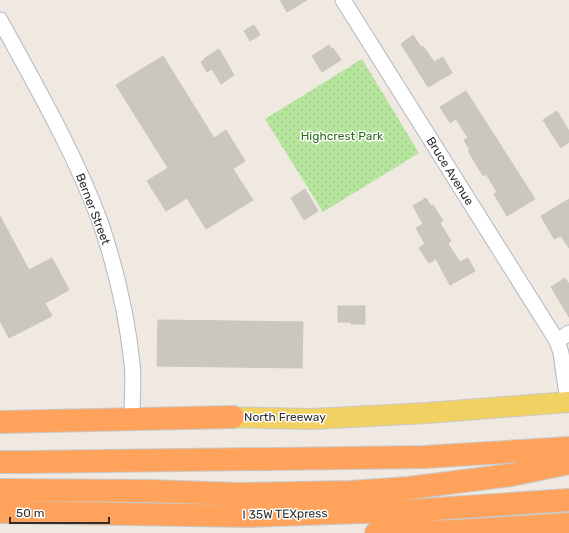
<svg xmlns="http://www.w3.org/2000/svg" width="569" height="533" viewBox="0 0 569 533" font-family="Rubik,sans-serif">
	<defs>
		<pattern id="park-dots" width="8" height="8" patternUnits="userSpaceOnUse"><rect width="8" height="8" fill="#b6e59e"/><path d="M2 2h.1M6 6h.1" fill="none" stroke="#9dc588" stroke-width="1.8" stroke-linecap="round"/></pattern>
	</defs>
	<rect width="100%" height="100%" fill="#efe9e1"/>
	<!-- park -->
	<path fill="url(#park-dots)" d="M 362,59 L 419,153 L 323,212 L 265,119 Z"/>
	<!-- building -->
	<path fill="#cbc7bf" stroke="#cbc5ba" d="M 280,0 L 307,0 L 287,12 Z
		M 254,25 L 260,35 L 250,41 L 244,31 Z
		M 413,35 L 422,48 L 423,46 L 434,62 L 443,57 L 452,73 L 428,87 L 401,44 Z
		M 329,45 L 332,49 L 333,48 L 341,60 L 322,72 L 312,56 Z
		M 219,49 L 234,75 L 221,84 L 212,69 L 207,72 L 201,62 L 205,59 L 205,58 Z
		M 163,56 L 214,138 L 226,130 L 245,161 L 233,169 L 253,200 L 206,229 L 187,198 L 166,211 L 147,181 L 168,168 L 116,85 Z
		M 466,91 L 535,199 L 507,216 L 494,194 L 497,192 L 486,174 L 483,176 L 468,151 L 470,150 L 464,140 L 468,138 L 456,119 L 450,123 L 440,107 Z
		M 557,111 L 569,131 L 569,142 L 561,148 L 543,120 Z
		M 305,189 L 318,211 L 304,220 L 291,198 Z
		M 426,198 L 431,206 L 433,205 L 443,221 L 440,223 L 451,241 L 448,244 L 460,262 L 468,258 L 475,271 L 450,285 L 436,259 L 429,263 L 419,248 L 425,244 L 416,228 L 423,224 L 413,206 Z
		M 569,199 L 569,248 L 561,236 L 554,239 L 541,216 Z
		M 0,216 L 29,270 L 52,258 L 69,290 L 45,303 L 52,316 L 9,338 L 0,321 Z
		M 565,278 L 569,284 L 569,317 L 551,287 Z
		M 338,306 L 365,306 L 365,324 L 351,324 L 351,322 L 338,322 Z
		M 158,320 L 303,322 L 302,368 L 157,366 Z"/>
	<g fill="none" stroke-linecap="round" stroke-linejoin="round">
		<!-- minor casing -->
		<g stroke="#b4b7c1" stroke-width="17">
			<path id="minor" d="M 343,0 L 557,341 L 561,353 L 568,402
				M 0,20 C 36,86 75,153 101,224 C 116,269 127,316 132,363 C 134,380 132,398 132,415
				M 557,341 L 569,333"/>
		</g>
		<!-- major casing -->
		<g stroke="#c9c9c9" stroke-width="22">
			<path id="major" d="M 218,417 L 312,419 L 427,413 L 569,402"/>
		</g>
		<!-- highway casing -->
		<g stroke="#c9c9c9" stroke-width="24">
			<path id="highway" d="M 0,422 L 233,417
				M 0,462 L 27,462 L 424,457 L 569,448
				M 0,490 L 148,491 L 239,494 L 350,492 L 409,488 L 511,475 L 569,463
				M 0,512 L 249,516 L 420,510 L 569,500
				M 376,533 L 458,531 L 569,524"/>
		</g>
		<!-- minor -->
		<use href="#minor" stroke="#fff" stroke-width="15"/>
		<!-- major -->
		<use href="#major" stroke="#f2d163" stroke-width="20"/>
		<!-- highway -->
		<use href="#highway" stroke="#ffa35c" stroke-width="22"/>
	</g>
	<g text-anchor="middle" stroke-width="3" stroke-linejoin="round" paint-order="stroke">
		<!-- park labels -->
		<g font-size="12" fill="#2c6e1b" stroke="#fff">
			<text x="342" y="140">Highcrest Park</text>
		</g>
		<!-- street labels -->
		<g font-size="12" fill="#2e2e2e" stroke="#fff">
			<text transform="translate(450 171) rotate(58)" y="4">Bruce Avenue</text>
			<text transform="translate(93 209) rotate(69)" y="4">Berner Street</text>
			<text x="285" y="421">North Freeway</text>
			<text transform="translate(285 514) rotate(-1)" y="4">I 35W TEXpress</text>
		</g>
	</g>
	<!-- scale -->
	<path d="M10 517v6h99v-6" fill="none" stroke="#2e2e2e" stroke-width="2"/>
	<text x="16" y="517" font-size="12" fill="#2e2e2e" stroke="#ffffff" stroke-width="3" paint-order="stroke">50 m</text>
</svg>
